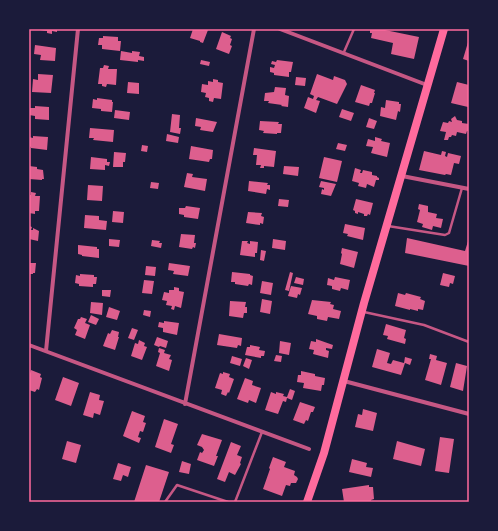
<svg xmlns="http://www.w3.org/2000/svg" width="498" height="531" viewBox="0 0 498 531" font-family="Figtree,sans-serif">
	<rect width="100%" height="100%" fill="#1b1b3a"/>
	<!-- building -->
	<path fill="#dd5f8e" d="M 40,29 L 57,29 L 57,32 L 52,31 L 52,34 L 47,33 L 47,31 L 40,30 Z
		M 193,29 L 208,30 L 203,43 L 200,42 L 200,41 L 190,38 Z
		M 370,29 L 385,29 L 385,30 L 419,37 L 414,59 L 391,54 L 393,43 L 371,38 L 372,33 L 370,33 Z
		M 222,32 L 231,36 L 230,38 L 232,39 L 230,45 L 232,46 L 229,54 L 216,49 Z
		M 103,36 L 118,37 L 118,41 L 121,41 L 120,51 L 102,49 L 102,45 L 98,45 L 99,38 L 103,38 Z
		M 469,39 L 469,61 L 463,59 Z
		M 35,45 L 56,48 L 55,61 L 40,60 L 41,55 L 34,54 Z
		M 121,51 L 132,53 L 132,51 L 140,52 L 139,56 L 144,57 L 144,61 L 138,60 L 138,62 L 120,60 Z
		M 201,60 L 210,62 L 209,66 L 200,64 Z
		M 277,60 L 293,62 L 291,72 L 289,72 L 289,77 L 274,75 L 274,73 L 270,72 L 270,67 L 274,68 L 275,65 L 271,64 L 272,61 L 276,62 Z
		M 104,65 L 109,66 L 108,69 L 117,69 L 116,85 L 107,84 L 106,87 L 102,86 L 102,84 L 98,84 L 100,68 L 103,68 Z
		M 38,74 L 53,75 L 51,93 L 32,92 L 33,79 L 38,80 Z
		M 317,74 L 333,80 L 334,76 L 345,80 L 347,84 L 337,104 L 318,97 L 316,100 L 320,101 L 316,113 L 304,108 L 308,97 L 313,99 L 314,96 L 310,94 Z
		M 296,77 L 306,78 L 305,86 L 295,85 Z
		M 213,79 L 218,80 L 218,82 L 223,83 L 221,99 L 214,98 L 213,102 L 209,101 L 209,98 L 205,97 L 206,93 L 201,92 L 202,84 L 208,85 L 208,81 L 213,82 Z
		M 128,82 L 139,83 L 139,94 L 127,93 Z
		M 457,82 L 469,85 L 468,107 L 451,103 Z
		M 361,85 L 375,90 L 374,93 L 375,93 L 372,103 L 370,103 L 369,106 L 355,102 Z
		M 275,87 L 286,88 L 285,95 L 289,96 L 288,107 L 281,106 L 282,105 L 268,103 L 269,101 L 264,101 L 265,93 L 274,92 Z
		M 97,98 L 112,100 L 112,102 L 113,102 L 112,112 L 101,111 L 101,109 L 92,108 L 93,99 L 97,100 Z
		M 386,100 L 399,102 L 399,104 L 401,104 L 400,112 L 398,111 L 396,120 L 380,116 L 381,107 L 385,108 Z
		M 35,106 L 49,107 L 49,120 L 35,119 L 35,116 L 29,115 L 30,108 L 35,108 Z
		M 342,109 L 354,113 L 351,121 L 339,117 Z
		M 115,110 L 130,112 L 129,120 L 114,118 Z
		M 172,114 L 180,115 L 179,128 L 181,128 L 180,134 L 170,132 Z
		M 455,116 L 457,120 L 462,121 L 462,123 L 469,124 L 469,131 L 467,131 L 466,134 L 457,132 L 456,136 L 452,135 L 451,137 L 449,137 L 448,140 L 444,140 L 446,132 L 440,131 L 443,122 L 448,123 L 449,121 L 452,122 L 451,119 Z
		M 196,118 L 217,122 L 213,132 L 200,130 L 201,127 L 195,126 Z
		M 369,118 L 377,121 L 374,129 L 366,127 Z
		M 260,121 L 279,122 L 278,124 L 282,124 L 281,133 L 277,133 L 277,134 L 263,133 L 264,131 L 259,130 Z
		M 90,128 L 114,130 L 113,142 L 93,140 L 94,138 L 89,138 Z
		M 167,134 L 179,137 L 178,143 L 166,141 Z
		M 33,136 L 48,137 L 47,150 L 31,148 L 31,147 L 29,146 L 29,137 L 33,138 Z
		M 375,137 L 382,139 L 381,141 L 390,143 L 387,157 L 371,153 L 373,147 L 366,146 L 368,139 L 375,141 Z
		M 338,143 L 347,145 L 345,151 L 336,149 Z
		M 142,145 L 148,146 L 147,152 L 141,151 Z
		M 191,146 L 213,150 L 212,159 L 210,159 L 209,162 L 189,159 Z
		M 254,148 L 276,151 L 274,167 L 264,166 L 264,168 L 260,168 L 261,165 L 256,165 L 257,155 L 253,155 Z
		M 424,151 L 441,155 L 442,151 L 446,152 L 445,156 L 447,157 L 448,153 L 461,156 L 459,164 L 454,163 L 451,175 L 446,174 L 445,175 L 419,170 Z
		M 114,152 L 126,153 L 125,162 L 123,162 L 123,167 L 113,167 Z
		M 91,157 L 107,159 L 107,162 L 110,162 L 109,166 L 105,165 L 105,170 L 90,169 Z
		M 324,157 L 342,161 L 337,182 L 319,178 Z
		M 29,166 L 37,167 L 37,169 L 43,170 L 44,179 L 42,179 L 42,180 L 29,179 Z
		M 284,166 L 299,167 L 298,176 L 283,174 Z
		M 355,168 L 361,170 L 360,173 L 362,173 L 363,170 L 372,172 L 372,175 L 377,176 L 377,177 L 379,178 L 379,180 L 376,180 L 374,187 L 367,184 L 366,188 L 358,186 L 359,183 L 352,181 Z
		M 187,173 L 193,174 L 192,177 L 207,179 L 205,191 L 184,187 Z
		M 249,181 L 268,183 L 267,185 L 270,185 L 270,190 L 267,189 L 266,194 L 248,191 Z
		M 321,181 L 336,184 L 331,196 L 321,194 L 322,189 L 324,190 L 324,188 L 319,187 Z
		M 151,182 L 159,183 L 158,189 L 150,188 Z
		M 88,185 L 103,186 L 102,201 L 87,200 Z
		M 31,192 L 36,193 L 35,196 L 40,196 L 39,211 L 35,211 L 35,214 L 29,213 L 29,195 L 31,195 Z
		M 279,199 L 289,200 L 288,207 L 278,206 Z
		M 356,199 L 373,203 L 370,215 L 368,214 L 367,216 L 364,216 L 364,214 L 358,212 L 358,214 L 355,213 L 355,211 L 353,210 Z
		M 419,204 L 428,206 L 428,212 L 437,214 L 436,218 L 443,219 L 441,228 L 433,226 L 432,230 L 422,227 L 423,224 L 417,222 L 420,210 L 418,209 Z
		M 186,206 L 200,208 L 198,219 L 184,217 L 184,215 L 179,214 L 179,208 L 185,208 Z
		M 113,211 L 124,212 L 123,223 L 112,222 Z
		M 248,212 L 262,213 L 261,216 L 264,217 L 263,224 L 260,223 L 260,225 L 246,223 Z
		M 85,215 L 99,216 L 99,220 L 107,221 L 106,230 L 84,228 Z
		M 345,224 L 365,228 L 363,240 L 347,236 L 348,234 L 343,233 Z
		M 29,226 L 32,227 L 31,230 L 33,230 L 33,228 L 39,231 L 38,241 L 29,239 Z
		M 181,234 L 195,235 L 194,243 L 196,243 L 195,248 L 193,247 L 192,249 L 179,247 Z
		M 407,238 L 465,251 L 469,238 L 469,266 L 405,253 Z
		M 109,239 L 120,240 L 119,247 L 109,246 Z
		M 273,239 L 286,241 L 285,250 L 272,248 Z
		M 152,240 L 160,241 L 159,243 L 162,243 L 161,248 L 151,246 Z
		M 242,241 L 248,241 L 247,243 L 250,244 L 250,241 L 258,242 L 257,253 L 255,253 L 255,257 L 240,255 Z
		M 78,245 L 97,247 L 97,249 L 99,249 L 99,258 L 82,256 L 82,255 L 78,254 Z
		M 342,248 L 358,252 L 354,268 L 340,264 L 342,254 L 341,253 Z
		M 261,250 L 266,251 L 264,261 L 260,260 Z
		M 29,263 L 36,263 L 35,273 L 33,273 L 33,274 L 29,274 Z
		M 169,263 L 190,266 L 188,276 L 173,274 L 174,271 L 168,270 Z
		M 146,266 L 156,267 L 155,276 L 145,275 Z
		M 232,272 L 250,274 L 250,275 L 253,276 L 252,285 L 249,284 L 248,286 L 235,284 L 235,282 L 231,282 Z
		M 290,272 L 293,273 L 289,291 L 285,290 Z
		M 443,273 L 455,276 L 453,284 L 450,283 L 449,287 L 440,285 Z
		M 80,274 L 94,275 L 94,277 L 97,277 L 96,284 L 93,284 L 93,287 L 79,286 L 79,284 L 75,283 L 76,275 L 80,276 Z
		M 296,277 L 304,279 L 303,285 L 294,283 Z
		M 335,277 L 350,280 L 348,290 L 341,288 L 340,291 L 332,289 L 332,286 L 327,285 L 328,278 L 334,280 Z
		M 144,280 L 154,281 L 152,294 L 142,293 Z
		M 262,281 L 273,283 L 271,295 L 260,293 Z
		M 291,286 L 302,288 L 300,295 L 298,294 L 297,298 L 288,296 Z
		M 174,287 L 179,288 L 179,291 L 184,292 L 181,308 L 175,306 L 174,310 L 171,309 L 172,306 L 166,305 L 167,301 L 162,300 L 164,292 L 169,293 L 169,290 L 174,290 Z
		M 102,290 L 111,290 L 110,297 L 102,296 Z
		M 398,293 L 405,295 L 406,293 L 421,297 L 420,299 L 425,301 L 423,310 L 418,309 L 418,311 L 410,309 L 410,310 L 395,306 Z
		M 262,299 L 272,301 L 270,314 L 260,312 Z
		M 312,300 L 331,302 L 330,304 L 334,305 L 333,309 L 341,311 L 339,319 L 328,317 L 327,321 L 317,319 L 317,316 L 308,314 Z
		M 230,301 L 246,302 L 245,307 L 247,307 L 247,313 L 244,313 L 243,318 L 229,316 Z
		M 91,302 L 103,303 L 102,315 L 90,313 Z
		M 109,307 L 120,311 L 117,320 L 106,317 Z
		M 144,310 L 151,311 L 150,317 L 143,315 Z
		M 91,315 L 99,319 L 96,325 L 88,322 Z
		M 81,317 L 87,319 L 85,323 L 90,325 L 85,339 L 75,335 L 77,330 L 74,328 L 78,319 L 80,319 Z
		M 164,321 L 179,323 L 177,335 L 163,332 L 163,328 L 158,327 L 159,322 L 164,323 Z
		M 386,324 L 406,330 L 404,338 L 406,339 L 405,344 L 387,339 L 388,336 L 383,335 Z
		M 132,328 L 138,330 L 134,340 L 128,338 Z
		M 112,330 L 119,332 L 118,337 L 119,337 L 115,350 L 103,346 L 108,333 L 110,334 Z
		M 219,334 L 242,338 L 241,346 L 238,345 L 237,348 L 217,345 Z
		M 157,337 L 168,341 L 166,348 L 160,346 L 159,347 L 154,345 Z
		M 316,339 L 333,345 L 332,349 L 326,348 L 326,350 L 329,351 L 328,358 L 313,354 L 314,350 L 309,349 L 311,341 L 316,342 Z
		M 139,340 L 145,343 L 144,346 L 147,347 L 142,360 L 131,356 L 135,343 L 138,344 Z
		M 280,341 L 291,343 L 289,355 L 279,353 Z
		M 250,345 L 260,347 L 259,350 L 265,351 L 264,356 L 261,356 L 261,358 L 245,355 L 247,347 L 250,347 Z
		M 159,348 L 165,350 L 164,353 L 171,355 L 169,359 L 172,360 L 169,371 L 156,366 L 160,353 L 158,352 Z
		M 377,349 L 390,353 L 387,363 L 391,364 L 393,360 L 404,363 L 405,357 L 412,359 L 410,365 L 405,363 L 401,375 L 372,367 Z
		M 430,354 L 437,356 L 436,360 L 447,363 L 441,385 L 425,380 L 431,359 L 429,359 Z
		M 276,355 L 282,356 L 281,362 L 274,361 Z
		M 232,356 L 242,359 L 240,366 L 230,363 Z
		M 246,358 L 252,360 L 249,369 L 243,366 Z
		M 456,363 L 467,366 L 463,391 L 450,387 Z
		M 31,370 L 41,374 L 40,377 L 42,378 L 39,390 L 37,389 L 35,392 L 29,390 L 29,377 Z
		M 301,371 L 315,374 L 315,376 L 325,378 L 324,385 L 322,385 L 321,391 L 303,388 L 304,383 L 297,382 L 298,375 L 301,375 Z
		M 223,372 L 230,374 L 229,377 L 234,379 L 229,393 L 228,392 L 226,396 L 221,394 L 222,390 L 215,388 L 220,373 L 223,374 Z
		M 63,377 L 79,383 L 71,406 L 55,400 Z
		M 245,378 L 253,381 L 252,385 L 261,388 L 256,403 L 249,400 L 248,403 L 237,399 Z
		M 290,389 L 295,391 L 292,400 L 287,398 L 286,402 L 283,401 L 278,414 L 265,410 L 271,392 L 276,394 L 276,392 L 284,394 L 283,396 L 287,397 Z
		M 90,392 L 100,395 L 99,400 L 104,401 L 100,415 L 94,413 L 93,418 L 83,415 Z
		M 300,402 L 315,407 L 313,412 L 311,412 L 308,421 L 306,420 L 304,424 L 293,420 Z
		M 363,409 L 377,413 L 373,431 L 355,427 L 358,414 L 362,415 Z
		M 132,411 L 145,416 L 143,422 L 146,423 L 143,432 L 140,431 L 138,437 L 141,438 L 139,443 L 123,436 Z
		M 164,419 L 178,424 L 171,444 L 174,445 L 171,453 L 155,447 Z
		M 202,434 L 222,440 L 216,456 L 218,456 L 214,466 L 197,460 L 200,452 L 202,453 L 204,450 L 202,447 L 197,445 Z
		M 440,437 L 454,439 L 449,473 L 435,471 Z
		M 67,441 L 81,445 L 76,463 L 62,459 Z
		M 397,441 L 425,449 L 421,466 L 393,459 Z
		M 231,442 L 241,446 L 237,455 L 242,457 L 240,463 L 241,464 L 235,475 L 229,472 L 225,482 L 217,479 Z
		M 273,457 L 286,462 L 284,467 L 295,471 L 294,475 L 297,477 L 298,479 L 296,483 L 291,483 L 290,486 L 286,485 L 282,496 L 263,489 L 270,469 L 269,468 Z
		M 352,459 L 367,463 L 366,467 L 373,468 L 371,477 L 349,472 Z
		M 182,461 L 191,464 L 189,474 L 179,472 Z
		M 118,463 L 131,467 L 128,477 L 123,475 L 121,481 L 113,479 Z
		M 146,465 L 169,472 L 159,502 L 134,502 Z
		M 369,485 L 369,487 L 373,487 L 374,499 L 371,500 L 371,502 L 344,502 L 342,489 Z"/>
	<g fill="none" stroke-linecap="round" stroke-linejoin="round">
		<!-- service -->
		<path stroke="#c65784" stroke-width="2.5" d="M 344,52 L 354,29
			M 388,226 L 445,235 L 449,233 L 462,188
			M 364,312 L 424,325 L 469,342
			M 165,502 L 177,485 L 228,502
			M 235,502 L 262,432"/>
		<!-- minor -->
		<path stroke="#c65784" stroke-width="4" d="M 280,29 L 427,85
			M 402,176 L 469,189
			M 29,345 L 309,449
			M 46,351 L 78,29
			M 344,381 L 469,414
			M 185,404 L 254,29"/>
		<!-- primary -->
		<path stroke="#ff6b9d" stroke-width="8" d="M 307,502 L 324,453 L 364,303 L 444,29"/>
	</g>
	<!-- border -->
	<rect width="498" height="531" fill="none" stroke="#1b1b3a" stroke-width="60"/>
	<rect x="30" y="30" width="438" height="471" fill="none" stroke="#ff6b9d" stroke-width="1.5"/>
</svg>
